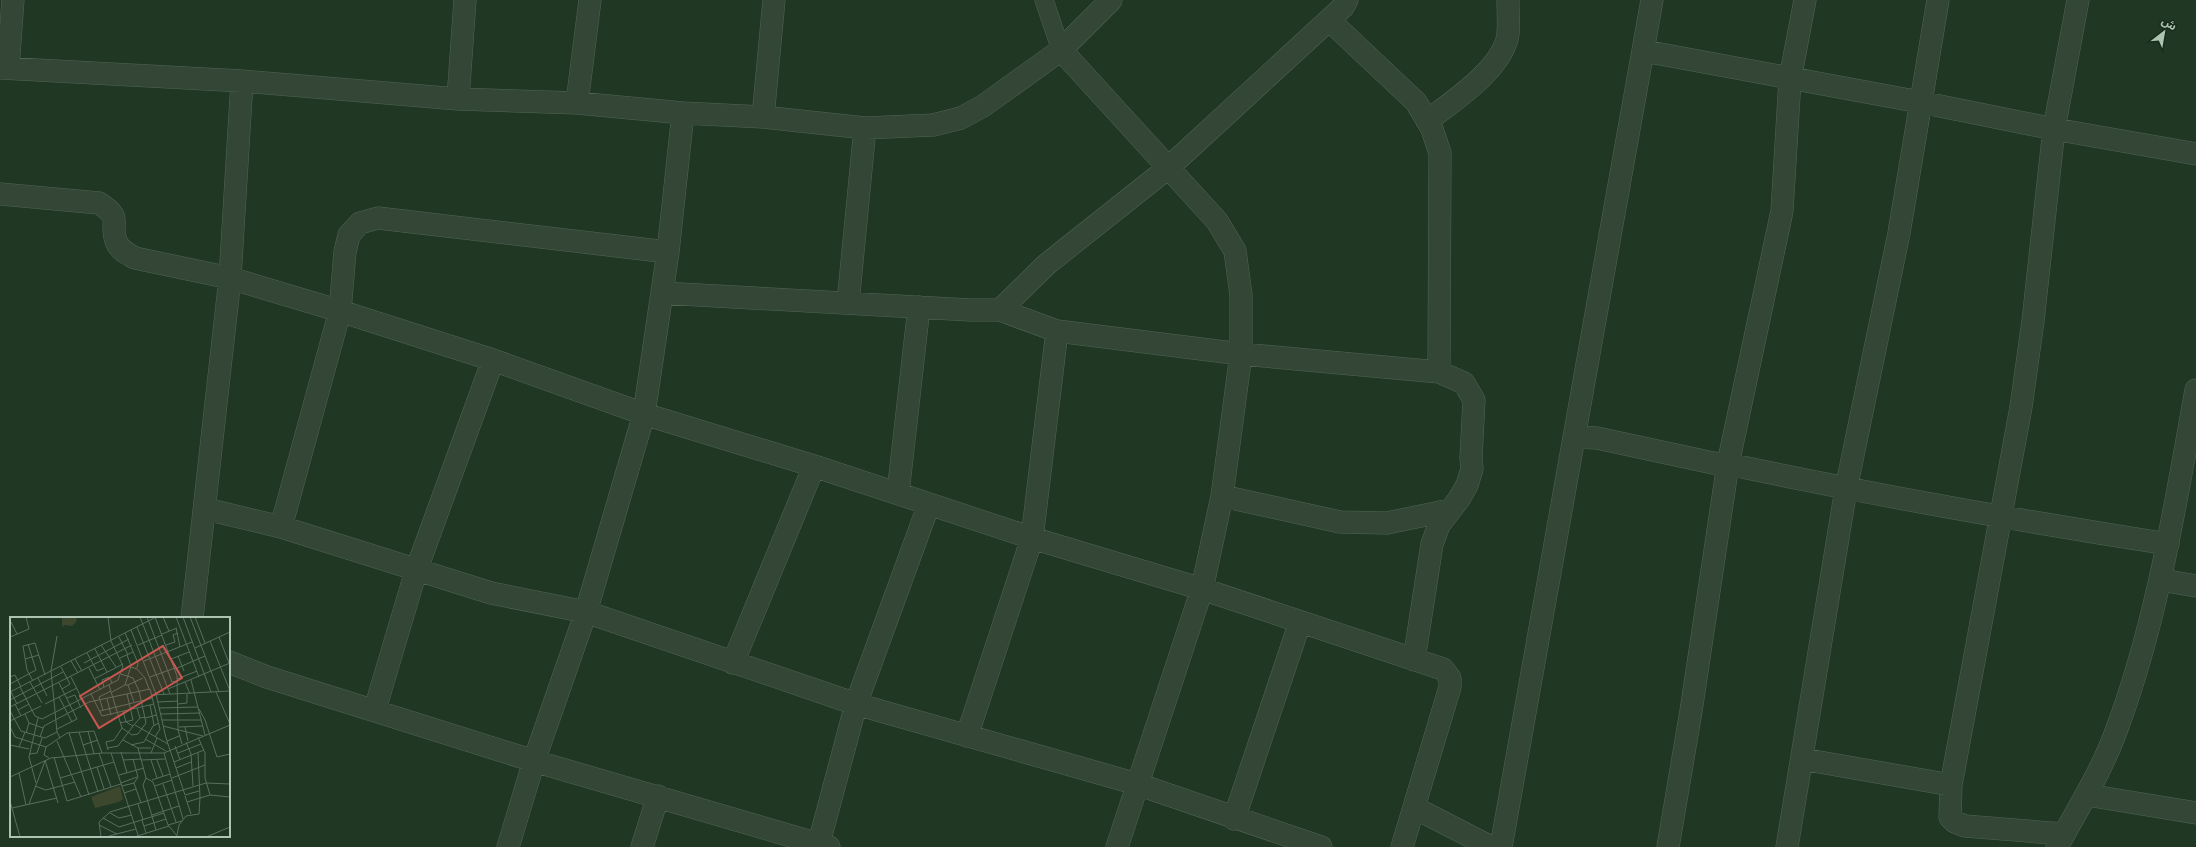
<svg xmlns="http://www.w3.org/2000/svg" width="2196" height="847" viewBox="0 0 2196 847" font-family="'Sofia Sans Condensed','Noto Sans Arabic',sans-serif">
	<rect width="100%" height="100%" fill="#203724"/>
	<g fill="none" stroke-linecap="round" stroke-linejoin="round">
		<!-- service casing -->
		<g stroke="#516555" stroke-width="19">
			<path id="service" d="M 1044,0 L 1061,50"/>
		</g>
		<!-- minor casing -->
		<g stroke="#516555" stroke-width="23">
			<path id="minor" d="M 1329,20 L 1416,102 L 1432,129 L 1440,153 L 1439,372
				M 1061,50 L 1217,221 L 1235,251 L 1241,295 L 1241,354 L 1222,496 L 1202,589 L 1117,847
				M 1644,51 L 1920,102 L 2054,129 L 2196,154
				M 0,68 L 242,81 L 458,99 L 577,103 L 683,113 L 763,117 L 865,128 L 933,125 L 961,118 L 983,106 L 1061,50 L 1111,0
				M 8,68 L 13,0
				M 458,99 L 465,0
				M 577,103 L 590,0
				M 763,117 L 774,0
				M 1427,121 C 1452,102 1504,68 1508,34 C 1509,23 1508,11 1508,0
				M 0,194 L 99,203 C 124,219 109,222 116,241 C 119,250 128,254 135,258 L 230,278 L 340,311 L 493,360 L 644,414 L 814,466 L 1032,538 L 1202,589 L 1443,669 L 1450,678 L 1450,687 L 1402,847
				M 662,293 L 970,310 L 1000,310 L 1047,264 L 1168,168 L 1343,7 L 1347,0
				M 848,303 L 865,128
				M 1057,331 L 1241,354 L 1439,372 L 1464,383 L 1474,400 L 1471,458 L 1472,469 L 1467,485 L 1459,499 L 1439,525 L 1432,544 L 1414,660
				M 1574,437 L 1597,438 L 1713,463 L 1728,464 C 1874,495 2021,521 2168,544
				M 898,493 L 919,307
				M 1222,496 L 1340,522 L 1387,523 L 1450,510
				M 206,509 L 281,527 L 491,593 L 586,612 L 856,704 L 1137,784 L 1321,847
				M 281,527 L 340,311 L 345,252 L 349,235 L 360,223 L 378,218 L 668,252
				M 2161,580 L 2196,586
				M 192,618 L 230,278 L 242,81
				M 229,662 L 267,677 L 534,761 L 829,847
				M 733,663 L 814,466
				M 375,709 L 416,571 L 493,360
				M 967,736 L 1032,538 L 1057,331 L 1000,310
				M 1802,759 L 1951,785
				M 2087,795 L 2196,813
				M 1415,808 L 1491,847
				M 1234,819 L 1300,622
				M 2064,834 L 1965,826 L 1955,822 L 1950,817 L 1951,785 L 2021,407 L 2033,321 L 2054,129 L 2078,0
				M 508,847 L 534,761 L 586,612 L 644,414 L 668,252 L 683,113
				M 642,847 L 658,796
				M 818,847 L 856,704 L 929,504
				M 1501,847 L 1652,0
				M 1668,847 L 1691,711 L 1728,464 L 1782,211 L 1790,79 L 1805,0
				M 1787,847 L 1846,489 L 1899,233 L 1938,0"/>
		</g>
		<!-- tertiary casing -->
		<g stroke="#516555" stroke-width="23">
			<path id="tertiary" d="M 2057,847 C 2077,810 2100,774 2115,734 C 2157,623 2175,506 2196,390"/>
		</g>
		<!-- service -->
		<use href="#service" stroke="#344737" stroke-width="18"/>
		<!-- minor -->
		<use href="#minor" stroke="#344737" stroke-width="22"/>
		<!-- tertiary -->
		<use href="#tertiary" stroke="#344737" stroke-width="22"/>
	</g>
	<!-- overview -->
	<g transform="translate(10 617)">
		<rect width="220" height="220" fill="#203724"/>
		<path d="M 52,0 L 67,0 L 66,5 L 62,9 L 55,8 L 52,10 ZM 110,169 L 113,182 L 109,185 L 85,191 L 81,180 Z" fill="#3c472e"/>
		<path fill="none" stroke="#596f5d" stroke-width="1" d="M 130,0 L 160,77M 137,0 L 162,65 L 167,64M 145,0 L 167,59 L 168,113 L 172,127M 153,0 L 159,14M 166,0 L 189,60M 173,0 L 201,75M 180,0 L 209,75M 185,0 L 195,26M 1,5 L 7,17M 127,10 L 154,77M 166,11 L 170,30M 121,13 L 146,77 L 156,121 L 175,178 L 189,174M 115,16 L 128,46 L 127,51M 152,17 L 167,11M 47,19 L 41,54 L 47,115 L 50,121M 0,20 L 19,12 L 16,0M 109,20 L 118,38M 209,20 L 219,46M 200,24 L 220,74M 91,28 L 106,50M 128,28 L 152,18M 156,28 L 165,25 L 163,18 L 168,16M 185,31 L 220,15M 85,32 L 97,55M 77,36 L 87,54 L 94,51M 168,39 L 174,54M 110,41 L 123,35M 15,42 L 29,38M 65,42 L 72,54M 161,42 L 179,35M 61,44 L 68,56M 134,44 L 182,25M 74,46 L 119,22M 51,50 L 60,67 L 52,72M 121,50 L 127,52 L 135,61 L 139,72M 79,51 L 90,73M 165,52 L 195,39M 0,60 L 5,58 L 11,70M 61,60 L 72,82M 140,60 L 165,51M 28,61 L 37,79M 84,62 L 113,47M 167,62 L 187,54M 181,63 L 195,118M 23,64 L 17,53 L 13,29 L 25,26 L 35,58M 20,65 L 32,86M 175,65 L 180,77M 0,67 L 26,53 L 18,27M 99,68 L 112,111 L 122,118 L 128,117 L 136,106 L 129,74 L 123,61 L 111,57M 115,68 L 118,68 L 124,85M 118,68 L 133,61M 10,70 L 25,99 L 32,102 L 108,63 L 113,49 L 101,24 L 98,0M 94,70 L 92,63 L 99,60 L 102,66M 158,72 L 220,46M 0,73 L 7,87M 0,75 L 146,0M 102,75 L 115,68 L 121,49 L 117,38M 206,75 L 220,107M 81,77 L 92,99 L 144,87M 117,77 L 123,103M 142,78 L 220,74M 49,80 L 62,105M 57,81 L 65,78 L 71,91M 97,82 L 101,98M 0,83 L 53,55M 148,85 L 168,84M 5,87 L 11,99M 35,87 L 67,71M 168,87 L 177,86 L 177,77M 140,88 L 144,108M 0,90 L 122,28M 127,91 L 130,101 L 135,100M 149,91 L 188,90M 189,92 L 195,103 L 207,140 L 220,137M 8,93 L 19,87M 93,93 L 89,80 L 101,74M 0,94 L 11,114 L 35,121 L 47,115M 90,94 L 143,81M 113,94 L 116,105 L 123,109 L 130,101M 15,97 L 19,106 L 16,116M 151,97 L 190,96M 135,101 L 147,98M 152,103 L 191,103M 0,104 L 31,89M 19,106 L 33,111M 110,106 L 123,103M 125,108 L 158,127M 153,109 L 193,119M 0,110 L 5,120 L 36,130 L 57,116 L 84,114 L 92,136M 169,110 L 193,109M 175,110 L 178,124M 47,112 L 67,102 L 49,66M 78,114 L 84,137M 69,115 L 88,175M 59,116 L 79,178M 30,120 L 34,109 L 79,85 L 140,72 L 150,112 L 145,120M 188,120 L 195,136 L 195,161 L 200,178M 135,122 L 156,134M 113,123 L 128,131 L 136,161 L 133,168 L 146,213M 47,124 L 71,180M 157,124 L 169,119M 176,125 L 181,137 L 183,169M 0,128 L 19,132M 73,128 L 88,123M 121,128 L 134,125 L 143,109 L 149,106M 165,129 L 170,143M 9,130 L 15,115M 36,130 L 34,138 L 39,141M 98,131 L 108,129 L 123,109M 128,131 L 141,131M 98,133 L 96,125 L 104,123 L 112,111M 111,135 L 117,156M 89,136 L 101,170M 101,136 L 128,218M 141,136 L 147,121M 154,136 L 173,202M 168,136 L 191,127M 188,136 L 190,181M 19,137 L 27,136 L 32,121M 44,140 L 57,184 L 111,167M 35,143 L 48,186M 113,143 L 131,142M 131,143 L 155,142M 141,143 L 147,161M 147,143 L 153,159M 164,145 L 194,133M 87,150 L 94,172M 166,151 L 181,145M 9,156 L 16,188M 109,158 L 134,151M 0,160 L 41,141 L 92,136 L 154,136 L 220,108M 50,161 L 104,145M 136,161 L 143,165 L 158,208 L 168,220M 162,161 L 195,148M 142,163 L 160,157M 26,166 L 19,140 L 28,101M 111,166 L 127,160M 124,166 L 131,186M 153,167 L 166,205M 25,169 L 36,173 L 65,165M 112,169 L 124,166 L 128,160 L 123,142M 145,169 L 162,163M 114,176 L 126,172M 175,179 L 181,197M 0,184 L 10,220M 177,185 L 200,178 L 220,180M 19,187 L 35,144M 128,187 L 133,203M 2,191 L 47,181M 100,196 L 109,201 L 122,198M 142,198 L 169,189M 93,201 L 109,210 L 154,196M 132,203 L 136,216M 89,208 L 107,217M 158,208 L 172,204M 134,209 L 156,202M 167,218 L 169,208 L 176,199 L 189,197 L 190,180M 99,219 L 126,212M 91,220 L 89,205 L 100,195 L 196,166 L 220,167M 124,220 L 159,209M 196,220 L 220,210"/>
		<path fill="#ca5751" fill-opacity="0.15" stroke="#ca5751" stroke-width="2" d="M 153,29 L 172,61 L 89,111 L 70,79 Z"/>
		<rect width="220" height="220" fill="none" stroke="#aec4b2" stroke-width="2"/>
	</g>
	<!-- north arrow -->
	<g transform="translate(2164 32) rotate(31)" stroke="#192c1c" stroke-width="3" paint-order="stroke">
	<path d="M0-3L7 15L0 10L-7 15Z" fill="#aec4b2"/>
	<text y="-6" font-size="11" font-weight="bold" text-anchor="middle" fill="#aec4b2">ش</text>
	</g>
</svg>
